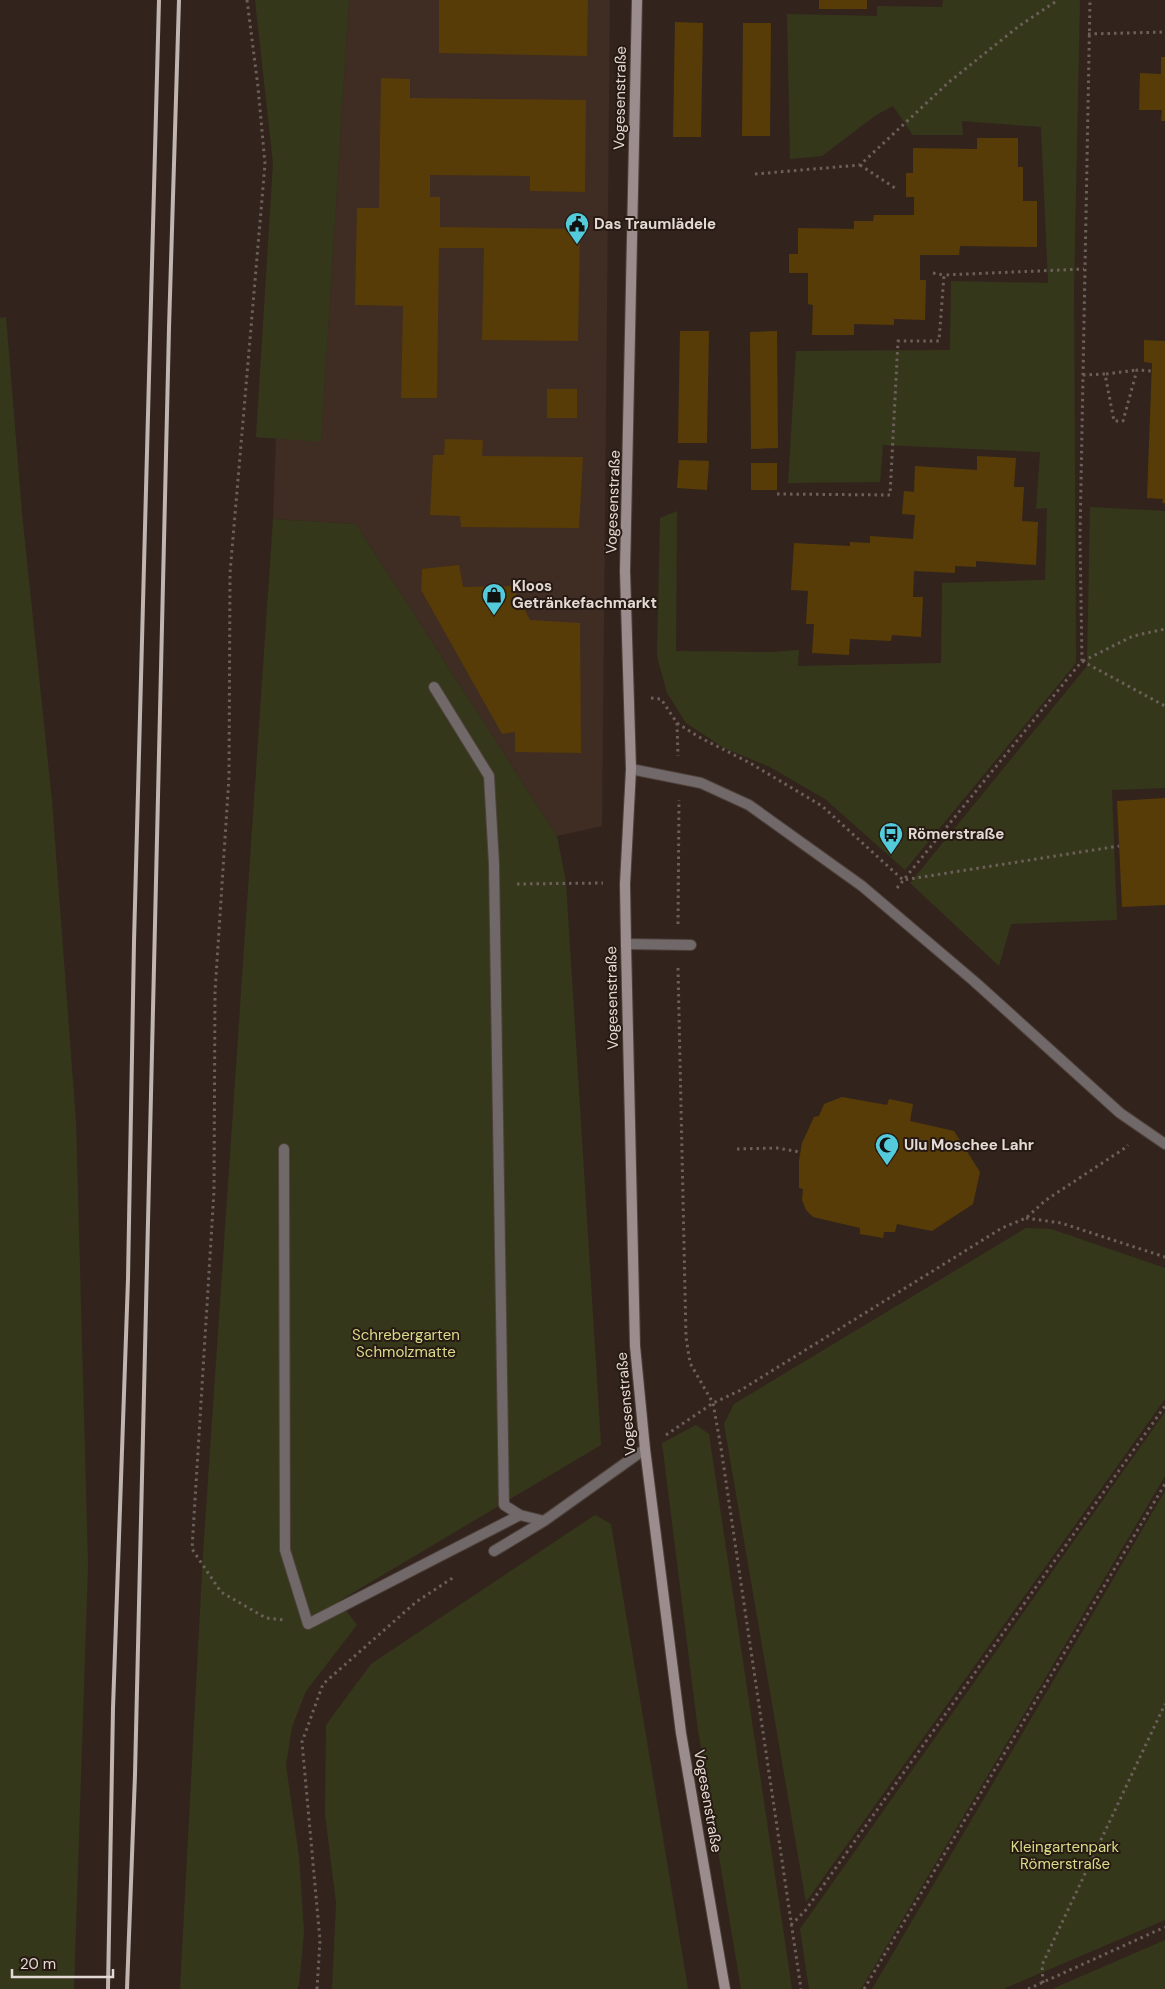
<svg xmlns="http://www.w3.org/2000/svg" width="1165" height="1989" viewBox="0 0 1165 1989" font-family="'DM Sans',sans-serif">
	<rect width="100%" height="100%" fill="#32241d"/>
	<!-- built -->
	<path fill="#3f2c23" d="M 349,0 L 610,0 L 602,826 L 557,836 L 356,524 L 273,519 L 276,438 L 321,441 Z"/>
	<!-- green -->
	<path fill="#35371a" d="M 255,0 L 349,0 L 321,442 L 256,437 L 273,163 Z
		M 943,0 L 1080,0 L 1074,288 L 1076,663 L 905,870 L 825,799 L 770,767 L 724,748 L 686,723 L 667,693 L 657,656 L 660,518 L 677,511 L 676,651 L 772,652 L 799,650 L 798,666 L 941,663 L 942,583 L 1045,580 L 1047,508 L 1036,509 L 1040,452 L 883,445 L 880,482 L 788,483 L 796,351 L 950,350 L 951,281 L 1048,283 L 1041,127 L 962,121 L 963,135 L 913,135 L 893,106 L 876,115 L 822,156 L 790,159 L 787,14 L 877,16 L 877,6 L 942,7 Z
		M 6,317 L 22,513 L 52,801 L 76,1122 L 88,1564 L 74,1989 L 0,1989 L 0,318 Z
		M 1090,507 L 1165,511 L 1165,788 L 1112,790 L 1117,920 L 1011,924 L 999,966 L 910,883 L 1087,666 Z
		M 273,519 L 356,524 L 557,836 L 566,882 L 601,1445 L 339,1601 L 357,1625 L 306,1691 L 292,1727 L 286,1765 L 299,1857 L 304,1932 L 299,1985 L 297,1989 L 180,1989 L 203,1554 Z
		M 1026,1228 L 1051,1229 L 1165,1268 L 1165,1399 L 806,1902 L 724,1424 L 734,1404 Z
		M 1165,1412 L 1165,1476 L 861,1989 L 809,1989 L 800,1929 Z
		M 696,1425 L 709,1434 L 792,1989 L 741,1989 L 698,1730 L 662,1443 Z
		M 1165,1491 L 1165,1920 L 1003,1989 L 872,1989 Z
		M 595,1515 L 611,1524 L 688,1989 L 332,1989 L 336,1903 L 325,1815 L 326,1725 L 371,1664 Z
		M 1165,1940 L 1165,1989 L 1052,1989 Z"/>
	<!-- building -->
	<path fill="#573c07" d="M 439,0 L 588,0 L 587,56 L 439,53 Z
		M 819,0 L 867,0 L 867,9 L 819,9 Z
		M 675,22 L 703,23 L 701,137 L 673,137 Z
		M 743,23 L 771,23 L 770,136 L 742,136 Z
		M 1161,57 L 1165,57 L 1165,121 L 1161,121 L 1162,110 L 1139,110 L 1140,73 L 1161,74 Z
		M 381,78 L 410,79 L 410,98 L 586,100 L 585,192 L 530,191 L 530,176 L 430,175 L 430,197 L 440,197 L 440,227 L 580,229 L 578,341 L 482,340 L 484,248 L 439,248 L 437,398 L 401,398 L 403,306 L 355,305 L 357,208 L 379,208 Z
		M 977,138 L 1018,138 L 1018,167 L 1023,167 L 1023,201 L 1037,201 L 1037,247 L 960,246 L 959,255 L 920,255 L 920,280 L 926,280 L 925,320 L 894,319 L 894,325 L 854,324 L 854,335 L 812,335 L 813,305 L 808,304 L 808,273 L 789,273 L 789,254 L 798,254 L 798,228 L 854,229 L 854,221 L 873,221 L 874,215 L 914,215 L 914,197 L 906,197 L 906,173 L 913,173 L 913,148 L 977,149 Z
		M 680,331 L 709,331 L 707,443 L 678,443 Z
		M 777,331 L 778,448 L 751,449 L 750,332 Z
		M 1144,340 L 1165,341 L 1165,503 L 1162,503 L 1163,499 L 1147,498 L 1152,363 L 1144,362 Z
		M 547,389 L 577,389 L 577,418 L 547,418 Z
		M 445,439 L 483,440 L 482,456 L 583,457 L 579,528 L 461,527 L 460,516 L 430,515 L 433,455 L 444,455 Z
		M 977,456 L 1016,458 L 1014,487 L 1024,487 L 1022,521 L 1038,522 L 1036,565 L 976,561 L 976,567 L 955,566 L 955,573 L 914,571 L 913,597 L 923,597 L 921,637 L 892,635 L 891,641 L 850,639 L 849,655 L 812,653 L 814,624 L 806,624 L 808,591 L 791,590 L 794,543 L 850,546 L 850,542 L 870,543 L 870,536 L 913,539 L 915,515 L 902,514 L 904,491 L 914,492 L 915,466 L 977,470 Z
		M 679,460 L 709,461 L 707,490 L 677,488 Z
		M 751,463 L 777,463 L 777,490 L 751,490 Z
		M 459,565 L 463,587 L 512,586 L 530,620 L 580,623 L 581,753 L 515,752 L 515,732 L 502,734 L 421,590 L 422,569 Z
		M 1165,798 L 1165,905 L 1122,907 L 1117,801 Z
		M 842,1097 L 887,1105 L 889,1099 L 913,1104 L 910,1121 L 954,1131 L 980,1172 L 973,1204 L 932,1231 L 897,1224 L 895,1232 L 884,1232 L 883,1238 L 860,1234 L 860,1228 L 813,1217 L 806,1210 L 802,1200 L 803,1189 L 799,1188 L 799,1160 L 802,1143 L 814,1117 L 819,1116 L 824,1104 Z"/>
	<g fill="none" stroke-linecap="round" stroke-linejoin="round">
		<!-- lane casing -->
		<g stroke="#4e413a" stroke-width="12">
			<path id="lane" d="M 434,687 L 489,776 L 494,864 L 504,1505 L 520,1515
				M 626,944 L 691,945
				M 284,1149 L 285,1550 L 308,1624 L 520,1515 L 544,1521
				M 494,1551 L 544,1521 L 645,1449"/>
		</g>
		<!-- street casing -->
		<g stroke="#4e413a" stroke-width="12">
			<path id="street" d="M 631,769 L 701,783 L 749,805 L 862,886 L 975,982 L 1120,1113 L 1165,1144"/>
		</g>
		<!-- secondary casing -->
		<g stroke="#4e413a" stroke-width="12">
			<path id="secondary" d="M 637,0 L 625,571 L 631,769 L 625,884 L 626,944 L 635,1346 L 645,1449 L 681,1733 L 725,1989"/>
		</g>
		<!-- path -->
		<path stroke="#6d605a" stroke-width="3" stroke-dasharray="2.5 4" stroke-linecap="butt" d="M 247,0 L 258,87 L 265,164 L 230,573 L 229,777 L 215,992 L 214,1191 L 192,1549 L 221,1592 L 266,1618 L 284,1620
			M 1088,34 L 1165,32
			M 860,165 L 898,190
			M 755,174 L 860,165 L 949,82 L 1019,26 L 1058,0
			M 933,273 L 944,275
			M 1106,374 L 1137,370
			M 1083,375 L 1105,374 L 1114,421 L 1123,421 L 1137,370 L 1151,371
			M 777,494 L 890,495 L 898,341 L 939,341 L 944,275 L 1084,269
			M 1082,661 L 1165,706
			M 1083,661 L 1133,636 L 1165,629
			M 651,698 L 661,699 L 677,723 L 699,737 L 750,763 L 822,806 L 903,880 L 1119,846
			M 677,723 L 678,756
			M 517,884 L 603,883
			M 897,888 L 1082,661 L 1080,537 L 1090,0
			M 678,924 L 679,800
			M 678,968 L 686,1337 L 690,1363 L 713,1403 L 721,1448 L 801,1989
			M 737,1149 L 777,1148 L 800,1152
			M 1026,1218 L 1061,1223 L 1165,1257
			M 666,1435 L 713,1403 L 741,1390 L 1002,1228 L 1026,1218 L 1046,1200 L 1125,1148 L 1128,1145
			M 791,1925 L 805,1911 L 1165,1406
			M 1043,1983 L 1042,1965 L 1165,1704
			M 317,1989 L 320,1940 L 302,1742 L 323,1684 L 416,1602 L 454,1577
			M 864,1989 L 1165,1484
			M 1028,1989 L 1165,1927"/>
		<!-- lane -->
		<use href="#lane" stroke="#716869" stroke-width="10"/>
		<!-- street -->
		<use href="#street" stroke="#716869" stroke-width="10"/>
		<!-- secondary -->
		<use href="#secondary" stroke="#9b8d8e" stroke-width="10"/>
		<!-- rail -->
		<path stroke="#c0b5b0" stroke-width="4" d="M 108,1989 L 113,1708 L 128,1279 L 134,942 L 159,0
			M 127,1989 L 135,1775 L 169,328 L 179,0"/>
	</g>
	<!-- icons -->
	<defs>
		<g id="civic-pin" transform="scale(1.25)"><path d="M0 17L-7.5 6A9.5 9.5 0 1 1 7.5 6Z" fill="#53cbda" stroke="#271a13"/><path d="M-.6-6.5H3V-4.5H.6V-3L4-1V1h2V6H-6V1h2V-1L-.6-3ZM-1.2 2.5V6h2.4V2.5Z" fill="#111"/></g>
		<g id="shop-pin" transform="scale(1.25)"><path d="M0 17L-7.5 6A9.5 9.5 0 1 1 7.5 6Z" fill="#53cbda" stroke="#271a13"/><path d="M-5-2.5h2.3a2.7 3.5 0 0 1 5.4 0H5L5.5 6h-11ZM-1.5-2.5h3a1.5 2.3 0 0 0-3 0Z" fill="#111"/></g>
		<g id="bus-pin" transform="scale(1.25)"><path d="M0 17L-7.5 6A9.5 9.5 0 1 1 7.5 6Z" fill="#53cbda" stroke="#271a13"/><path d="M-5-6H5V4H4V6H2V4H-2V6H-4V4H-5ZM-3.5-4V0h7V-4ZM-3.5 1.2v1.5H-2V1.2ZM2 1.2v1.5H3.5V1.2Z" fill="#111"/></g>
		<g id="mosque-pin" transform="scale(1.25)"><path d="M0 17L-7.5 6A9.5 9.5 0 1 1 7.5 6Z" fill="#53cbda" stroke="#271a13"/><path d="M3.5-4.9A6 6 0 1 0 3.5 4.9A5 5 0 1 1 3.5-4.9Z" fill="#111"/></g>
	</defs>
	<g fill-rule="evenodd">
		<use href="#civic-pin" x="577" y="224"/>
		<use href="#shop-pin" x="494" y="595"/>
		<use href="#bus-pin" x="891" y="834"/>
		<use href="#mosque-pin" x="887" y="1145"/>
	</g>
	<g text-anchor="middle" stroke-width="4" stroke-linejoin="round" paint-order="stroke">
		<!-- street labels -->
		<g font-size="15" fill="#e4dad5" stroke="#271a13">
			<text transform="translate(620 98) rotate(-89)" y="5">Vogesenstraße</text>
			<text transform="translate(613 502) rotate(-88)" y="5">Vogesenstraße</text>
			<text transform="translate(612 998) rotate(-91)" y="5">Vogesenstraße</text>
			<text transform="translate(626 1404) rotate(-95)" y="5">Vogesenstraße</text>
			<text transform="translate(708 1801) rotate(80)" y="5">Vogesenstraße</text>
		</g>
		<!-- poi labels -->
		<g font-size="15" font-weight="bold" fill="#e4dad5" stroke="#271a13" text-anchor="start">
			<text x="594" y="229">Das Traumlädele</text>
			<text x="512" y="591">Kloos<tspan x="512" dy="17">Getränkefachmarkt</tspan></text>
			<text x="908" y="839">Römerstraße</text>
			<text x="904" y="1150">Ulu Moschee Lahr</text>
		</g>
		<!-- park labels -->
		<g font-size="15" fill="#d8dc8a" stroke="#271a13">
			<text x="406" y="1340">Schrebergarten<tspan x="406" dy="17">Schmolzmatte</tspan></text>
			<text x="1065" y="1852">Kleingartenpark<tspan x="1065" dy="17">Römerstraße</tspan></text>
		</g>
	</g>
	<!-- scale -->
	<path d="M12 1969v8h101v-8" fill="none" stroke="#e4dad5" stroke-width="2.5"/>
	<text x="20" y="1969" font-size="15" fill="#e4dad5" stroke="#271a13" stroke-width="4" paint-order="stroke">20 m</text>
</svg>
